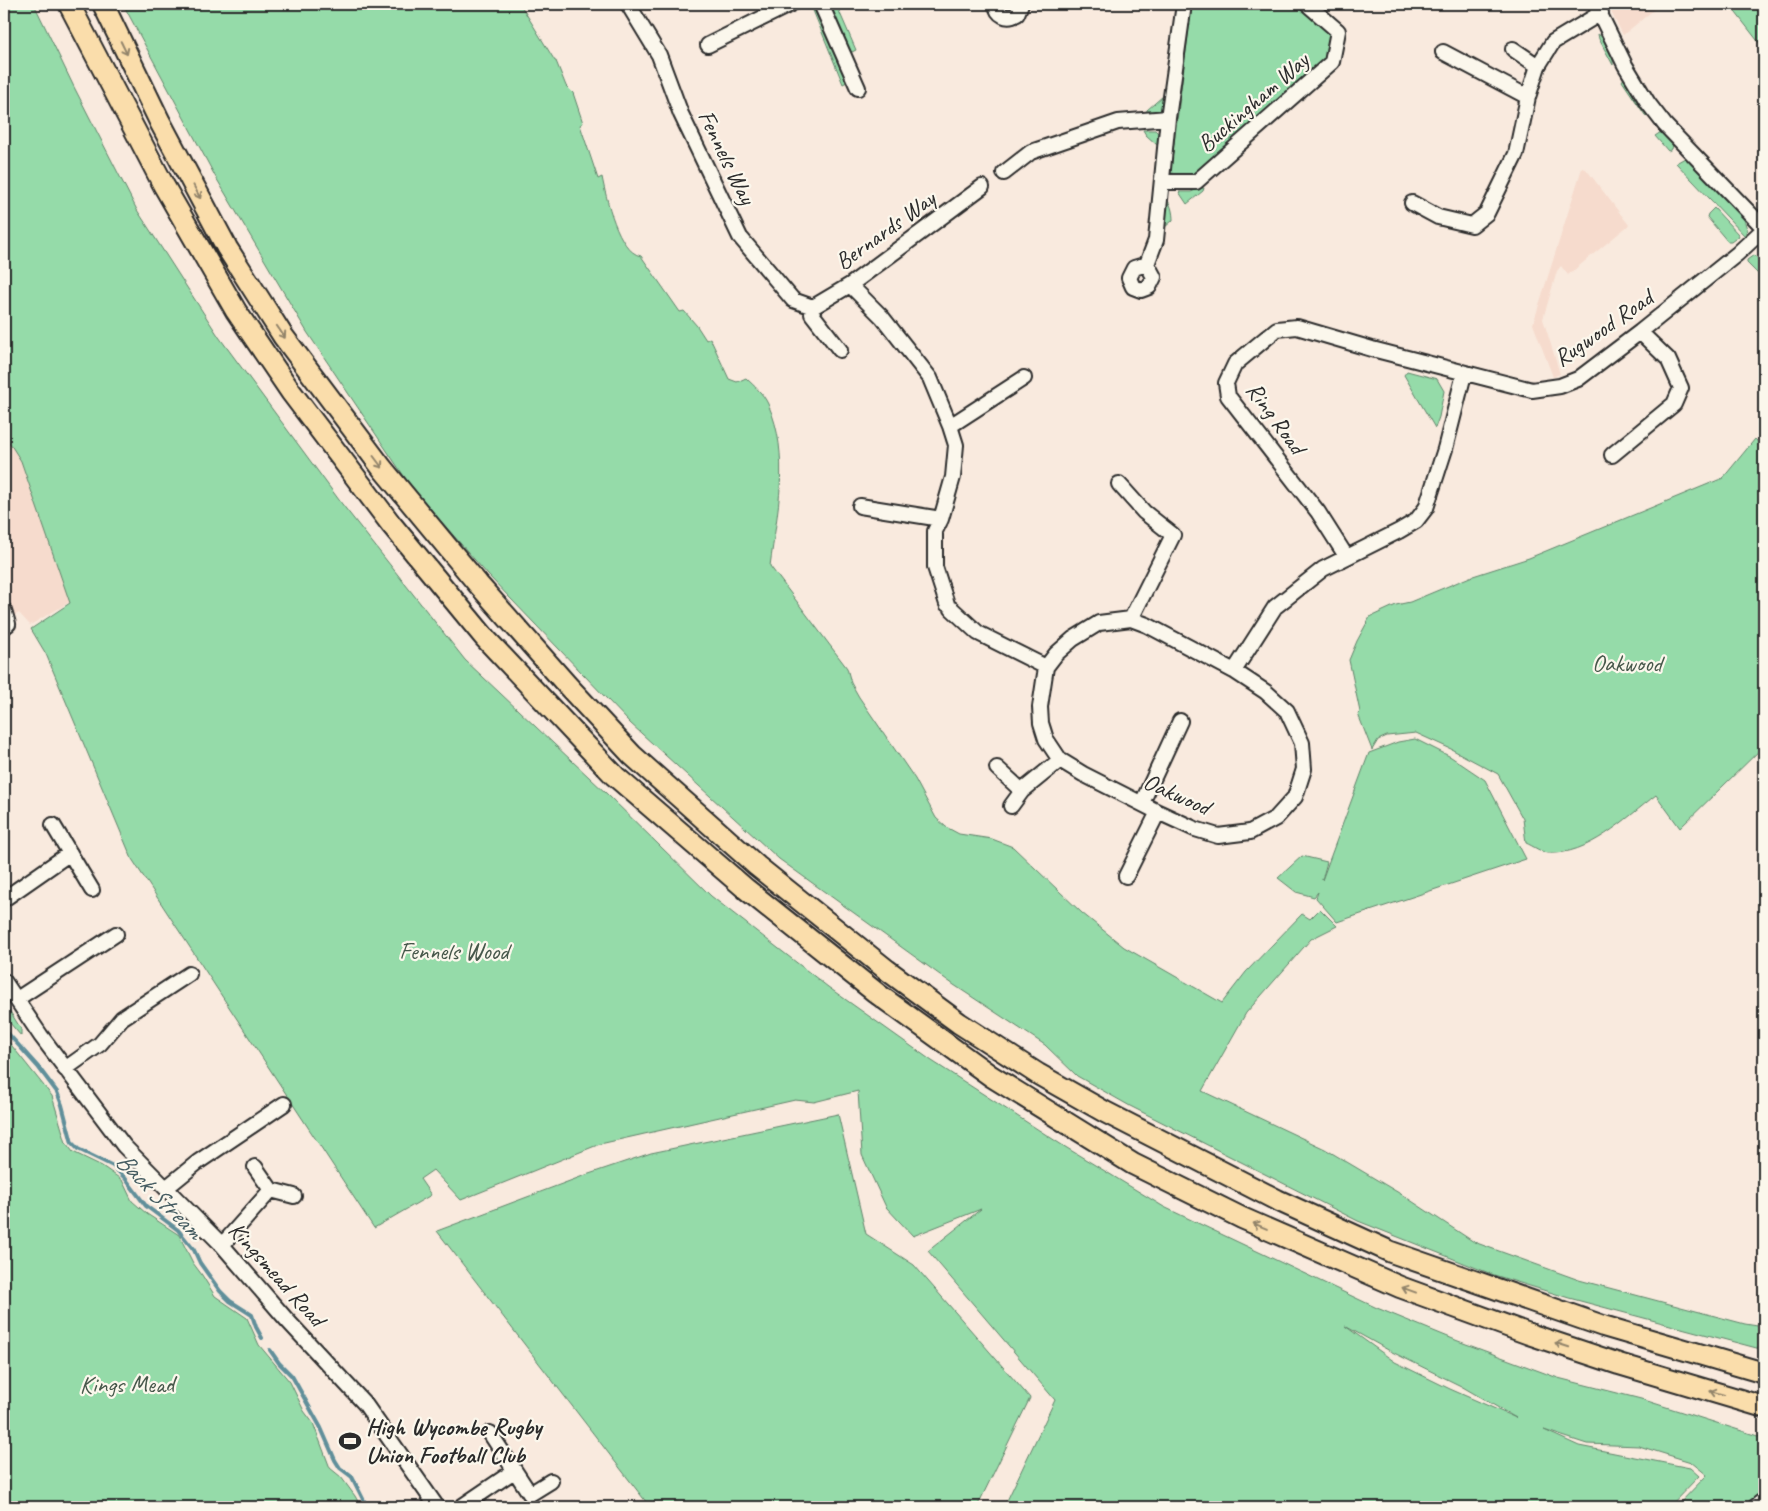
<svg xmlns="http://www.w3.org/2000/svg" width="1768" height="1511" viewBox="0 0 1768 1511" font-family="Caveat,sans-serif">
	<rect width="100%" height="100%" fill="#f9eade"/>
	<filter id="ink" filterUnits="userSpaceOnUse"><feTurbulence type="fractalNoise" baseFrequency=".02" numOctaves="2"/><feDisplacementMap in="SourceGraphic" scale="10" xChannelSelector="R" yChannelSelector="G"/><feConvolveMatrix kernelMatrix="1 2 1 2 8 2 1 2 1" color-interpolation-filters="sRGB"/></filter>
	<g filter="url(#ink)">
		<!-- built -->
		<path fill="#f6dbcd" d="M 1607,4 L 1661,4 L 1623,35 Z
			M 1582,168 L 1586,169 L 1629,225 L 1568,275 L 1561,266 L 1557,271 L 1543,319 L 1560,374 L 1553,377 L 1533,324 Z
			M 4,345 L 82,595 L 30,625 L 19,613 L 4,622 Z"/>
		<!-- green -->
		<path fill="#95dba9" stroke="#60836a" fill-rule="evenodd" d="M 4,4 L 34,4 L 74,87 L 137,210 L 219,337 L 342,504 L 465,660 L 607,794 L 711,896 L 828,987 L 932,1061 L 1062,1145 L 1164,1207 L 1377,1308 L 1458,1341 L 1558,1378 L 1641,1399 L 1764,1438 L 1764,1492 L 1745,1507 L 1676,1507 L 1707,1475 L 1691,1462 L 1639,1446 L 1587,1444 L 1544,1430 L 1579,1446 L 1690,1468 L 1699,1476 L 1669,1507 L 1004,1507 L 1055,1400 L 928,1251 L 981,1209 L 913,1236 L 886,1207 L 862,1155 L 858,1091 L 814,1102 L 795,1100 L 600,1144 L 461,1200 L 433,1170 L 420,1179 L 431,1195 L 374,1228 L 132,859 L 46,654 L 31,629 L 70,603 L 21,461 L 4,434 ZM 1345,1326 L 1390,1351 L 1461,1386 L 1516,1418 L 1450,1389 L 1395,1362 Z
			M 123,4 L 520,4 L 555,61 L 556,61 L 566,86 L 573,93 L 583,123 L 580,125 L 598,179 L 602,177 C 606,197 618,252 641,256 L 680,312 L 684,311 L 697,326 L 706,340 L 710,338 L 729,379 L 737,382 L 746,378 C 754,386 763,393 768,404 C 791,456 777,512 770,566 L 847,668 L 851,683 L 859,697 L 915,779 L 936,818 L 946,827 L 959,834 L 992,839 L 1013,847 L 1082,913 L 1124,947 L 1222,1003 L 1246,972 L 1302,914 L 1310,919 L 1320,909 L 1337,926 L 1311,939 L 1246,1013 L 1202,1091 L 1325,1149 L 1404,1196 L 1474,1242 L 1579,1280 L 1745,1324 L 1764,1327 L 1764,1350 L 1569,1298 L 1494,1275 L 1358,1221 L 1130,1106 L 1077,1076 L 1045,1045 L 954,985 L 779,859 L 630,723 L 488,575 L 412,488 L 307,332 L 215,176 Z
			M 831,4 L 836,4 L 856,50 L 852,52 L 848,50 L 830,9 Z
			M 1192,4 L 1299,4 L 1328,29 L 1336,39 L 1334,54 L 1190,183 L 1176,180 L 1172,174 L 1171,167 Z
			M 1729,4 L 1764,4 L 1764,49 Z
			M 818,6 L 846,69 L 847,82 L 843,84 L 812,8 Z
			M 1598,34 C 1608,41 1614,52 1613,65 L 1599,39 Z
			M 1624,78 L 1654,121 L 1645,115 L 1622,81 Z
			M 1163,96 L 1160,115 L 1146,118 L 1147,110 Z
			M 1143,130 L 1155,130 L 1158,133 L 1157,145 L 1146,135 Z
			M 1661,132 L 1673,144 L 1672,149 L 1668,151 L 1655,136 Z
			M 1685,158 L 1743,216 L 1747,229 L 1745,236 L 1676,163 Z
			M 1200,188 L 1204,188 L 1203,191 L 1187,204 L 1179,192 L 1191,192 Z
			M 1165,198 C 1171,202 1173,213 1173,220 L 1164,228 Z
			M 1714,208 L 1738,234 L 1739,236 L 1731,242 L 1728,242 L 1707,217 L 1708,214 Z
			M 1754,255 L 1764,264 L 1764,280 L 1747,263 L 1747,260 Z
			M 1407,371 L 1437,379 L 1444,391 L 1439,417 L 1435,428 L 1404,375 Z
			M 1755,439 L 1760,444 L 1764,462 L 1764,746 L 1680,828 L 1656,795 C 1626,818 1588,856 1548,853 C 1541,852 1533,846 1526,843 L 1523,819 L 1498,774 L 1451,749 L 1416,733 L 1387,736 L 1378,740 L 1372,750 L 1358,714 L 1360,712 L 1349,660 L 1357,641 L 1370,617 L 1396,605 L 1410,602 L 1470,577 L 1529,558 L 1723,478 Z
			M 1415,739 L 1451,757 L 1485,780 L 1526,859 L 1337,922 L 1316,898 L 1318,892 L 1314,897 L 1296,892 L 1278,878 L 1302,856 L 1327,862 L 1322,880 L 1369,753 L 1398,742 Z
			M 4,1002 L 21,1029 L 21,1036 L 4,1016 Z
			M 4,1036 L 52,1096 L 66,1143 L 73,1152 L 102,1166 L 122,1180 L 132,1201 L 147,1214 L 179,1235 L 193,1263 L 202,1275 L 215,1296 L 247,1318 L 259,1345 L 290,1382 L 304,1411 L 313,1423 L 330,1468 L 341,1477 L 355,1496 L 361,1507 L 4,1507 Z
			M 838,1114 L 866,1234 L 914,1265 L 1030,1398 L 977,1507 L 650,1507 L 437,1231 L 583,1176 L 651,1153 Z"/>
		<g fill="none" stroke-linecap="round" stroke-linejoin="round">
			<!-- stream -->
			<path stroke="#618f9a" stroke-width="4" d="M 4,1029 L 39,1068 L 57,1092 L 62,1105 L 72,1143 L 78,1149 L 113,1166 L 125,1178 L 146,1206 L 178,1230 L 194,1250 L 200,1263 L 220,1291 L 230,1301 L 252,1315 L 256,1327 L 262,1338
				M 270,1350 L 279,1363 L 292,1376 L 321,1428 L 335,1460 L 340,1468 L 352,1477 L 367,1507"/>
			<!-- minor casing -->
			<g stroke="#2b2b2b" stroke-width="18">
				<path id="minor" d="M 628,4 L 659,55 L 681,114 L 740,237 L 793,300 L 813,307
					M 821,4 L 858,88
					M 996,4 C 997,15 1007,20 1017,14 L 1021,4
					M 1595,4 L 1625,65 L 1648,103 L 1665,125 L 1764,228
					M 708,45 L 791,4
					M 1513,49 L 1538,66
					M 1443,52 L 1528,97
					M 1004,173 L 1031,152 L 1118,122 L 1168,118
					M 1163,182 L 1196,182 L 1332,62 L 1338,31 L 1307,4
					M 1412,203 L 1438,217 L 1472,225 L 1487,213 L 1516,154 L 1528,97 L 1538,66 L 1553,42 L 1601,13
					M 1147,264 L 1134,268 L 1129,278 L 1133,287 L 1141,290 L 1149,287 L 1154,277 L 1147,264 L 1156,240 L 1168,118 L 1184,4
					M 850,285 L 882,317 L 930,378 L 950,426 L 956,445 L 953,477 L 941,519 L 935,531 L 935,567 L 947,604
					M 813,307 L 850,285 L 982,187
					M 813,307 L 812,314 L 840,350
					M 950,426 L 1024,378
					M 1612,455 L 1674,404 L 1681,388 L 1668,359 L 1640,332
					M 1119,484 L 1144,512 L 1173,535 L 1131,619
					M 860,506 L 941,519
					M 1346,556 L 1318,512 L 1228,396 L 1226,383 L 1235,364 L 1277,329 L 1297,327 L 1372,349 L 1532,390 L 1560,386 L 1578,379 L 1640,332 L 1737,254 L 1764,229
					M 952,609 L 978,633 L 1046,667
					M 4,610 L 8,624 L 4,627
					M 1131,619 L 1147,625 L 1234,671 L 1266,692 L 1287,711 L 1302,743 L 1304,769 L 1295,797 L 1276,818 L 1250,832 L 1218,836 L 1195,829 L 1158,812 L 1083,774 L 1060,760 L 1046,739 L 1041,723 L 1040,707 L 1046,667 L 1056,654 L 1073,639 L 1099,623 Z
					M 1234,671 L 1275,607 L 1323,569 L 1399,531 L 1416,521 L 1426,508 L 1445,449 L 1464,374
					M 997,768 L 1022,791
					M 1142,803 L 1180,721
					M 1011,806 L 1022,791 L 1060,760
					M 53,825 L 92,890
					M 1126,876 L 1158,812
					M 4,899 L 70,853
					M 4,981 L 41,1036 L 124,1146 L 222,1245 L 286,1319 L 365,1404 L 437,1507
					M 17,999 L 116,934
					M 65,1069 L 100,1044 L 122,1018 L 189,974
					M 255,1167 L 271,1190
					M 166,1188 L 198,1162 L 284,1104
					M 222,1245 L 271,1190 L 294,1196
					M 490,1433 L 530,1494 L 551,1481
					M 461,1507 L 514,1471
					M 1755,1507 L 1764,1500"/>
			</g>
			<!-- highway casing -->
			<g stroke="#2b2b2b" stroke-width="24">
				<path id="highway" d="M 69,4 L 164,186 L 236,311 L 291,392 L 391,524 L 485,638 L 579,738 L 615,776 L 746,889 L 879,995 L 991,1076 L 1133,1164 L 1242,1218 L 1400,1287 L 1529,1334 L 1619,1364 L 1764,1407
					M 103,4 L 160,122 L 227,248 L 283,336 L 382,468 L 478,584 L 567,685 L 632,755 L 757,866 L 887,970 L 959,1023 L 1038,1074 L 1105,1112 L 1277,1200 L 1391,1252 L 1603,1326 L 1764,1373"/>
			</g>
			<!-- minor -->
			<use href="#minor" stroke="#fbf7ec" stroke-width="14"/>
			<!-- highway -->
			<use href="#highway" stroke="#faddab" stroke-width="20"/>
		</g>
		<!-- one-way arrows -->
		<defs><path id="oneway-shaft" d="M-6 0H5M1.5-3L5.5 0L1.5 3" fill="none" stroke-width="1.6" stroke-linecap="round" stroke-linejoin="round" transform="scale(1.25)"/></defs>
		<g stroke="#92846b">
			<use href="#oneway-shaft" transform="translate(124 48) rotate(64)"/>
			<use href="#oneway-shaft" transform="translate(197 192) rotate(62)"/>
			<use href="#oneway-shaft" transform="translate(281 332) rotate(56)"/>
			<use href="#oneway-shaft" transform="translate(378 462) rotate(53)"/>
			<use href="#oneway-shaft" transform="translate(1260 1226) rotate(-157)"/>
			<use href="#oneway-shaft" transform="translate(1409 1290) rotate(-160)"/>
			<use href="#oneway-shaft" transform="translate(1562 1345) rotate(-162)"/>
			<use href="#oneway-shaft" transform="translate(1717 1393) rotate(-164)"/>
		</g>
	</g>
	<!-- icons -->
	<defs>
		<g id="stadium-bare" transform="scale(1.725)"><path d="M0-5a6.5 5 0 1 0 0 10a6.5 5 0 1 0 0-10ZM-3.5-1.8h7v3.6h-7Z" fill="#2b2b2b" stroke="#fbf7ec" stroke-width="2.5" paint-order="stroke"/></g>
	</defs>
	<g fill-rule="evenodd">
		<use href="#stadium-bare" x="350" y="1441"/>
	</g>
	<g text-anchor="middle" stroke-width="4.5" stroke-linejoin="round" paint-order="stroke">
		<!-- street labels -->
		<g font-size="24" fill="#2b2b2b" stroke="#fbf7ec">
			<text transform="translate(1253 102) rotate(-41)" y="8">Buckingham Way</text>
			<text transform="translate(727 157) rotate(64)" y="8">Fennels Way</text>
			<text transform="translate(885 230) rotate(-36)" y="8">Bernards Way</text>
			<text transform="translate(1603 328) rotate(-35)" y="8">Rugwood Road</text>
			<text transform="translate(1276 418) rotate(54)" y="8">Ring Road</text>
			<text transform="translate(1177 794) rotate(24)" y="8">Oakwood</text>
			<text transform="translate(277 1274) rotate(48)" y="8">Kingsmead Road</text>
		</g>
		<!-- park labels -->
		<g font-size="24" fill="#46574a" stroke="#fbf7ec">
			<text x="1627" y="671">Oakwood</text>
			<text x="454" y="959">Fennels Wood</text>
			<text x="127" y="1392">Kings Mead</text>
		</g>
		<!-- poi labels -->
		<g font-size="24" font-weight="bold" fill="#2b2b2b" stroke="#fbf7ec" text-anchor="start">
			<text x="366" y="1435">High Wycombe Rugby<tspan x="366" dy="28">Union Football Club</tspan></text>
		</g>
		<!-- water labels -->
		<g font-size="25" font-style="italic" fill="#465d62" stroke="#fbf7ec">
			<text transform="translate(160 1195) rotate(45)" y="9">Back Stream</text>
		</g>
	</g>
	<!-- margin -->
	<rect width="1768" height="1511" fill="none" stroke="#fbf7ec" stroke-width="20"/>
	<rect x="10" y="10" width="1748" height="1491" fill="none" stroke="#2b2b2b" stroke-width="2" filter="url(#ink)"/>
</svg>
